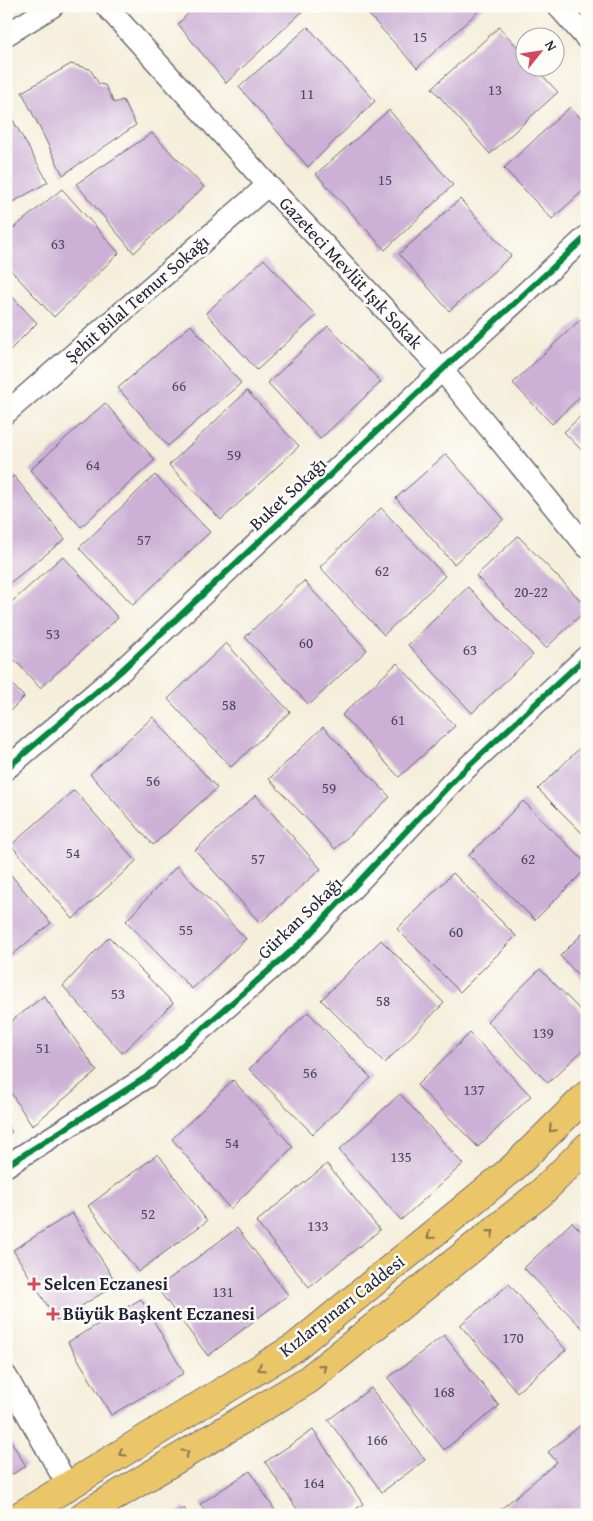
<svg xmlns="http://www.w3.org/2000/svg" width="593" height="1521" viewBox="0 0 593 1521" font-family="'Gentium Book Plus',serif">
	<rect width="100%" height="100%" fill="#fdfcf7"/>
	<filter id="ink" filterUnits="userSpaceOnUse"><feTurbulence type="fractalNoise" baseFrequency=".02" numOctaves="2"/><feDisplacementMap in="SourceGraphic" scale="10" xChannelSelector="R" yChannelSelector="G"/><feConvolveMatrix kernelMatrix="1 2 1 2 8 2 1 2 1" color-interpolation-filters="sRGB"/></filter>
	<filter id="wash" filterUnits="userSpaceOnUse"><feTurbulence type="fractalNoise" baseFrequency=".0096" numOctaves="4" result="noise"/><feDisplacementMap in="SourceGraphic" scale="20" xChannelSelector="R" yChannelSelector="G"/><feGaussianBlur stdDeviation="1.12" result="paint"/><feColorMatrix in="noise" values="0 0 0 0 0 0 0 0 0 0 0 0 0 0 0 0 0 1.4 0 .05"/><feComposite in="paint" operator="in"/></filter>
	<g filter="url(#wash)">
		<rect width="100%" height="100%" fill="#f4eeda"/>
		<g id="blocks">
			<!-- building -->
			<path fill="#ccb0d6" d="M 195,6 L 305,6 L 306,8 L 226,83 L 178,24 Z
				M 361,6 L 484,6 L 417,68 Z
				M 308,27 L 375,101 L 308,167 L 239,87 Z
				M 499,27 L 526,56 L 526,68 L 535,68 L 558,92 L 490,154 L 432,88 Z
				M 71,64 L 90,69 L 99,84 L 105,85 L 114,103 L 123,100 L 136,125 L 63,175 L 22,92 Z
				M 570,107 L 587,125 L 587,187 L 552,219 L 504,168 Z
				M 6,108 L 48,182 L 6,206 Z
				M 389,110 L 453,185 L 385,250 L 316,174 Z
				M 152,133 L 204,187 L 134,253 L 76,184 Z
				M 62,189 L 119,253 L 54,317 L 6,265 L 6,234 Z
				M 460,199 L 511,256 L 449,311 L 399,254 Z
				M 264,259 L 316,316 L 257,370 L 206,313 Z
				M 6,290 L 37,323 L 6,354 Z
				M 581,319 L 587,326 L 587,390 L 552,424 L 513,383 Z
				M 191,325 L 241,383 L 168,446 L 118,388 Z
				M 328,326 L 381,382 L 320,439 L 268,383 Z
				M 247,391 L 299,446 L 221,520 L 169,465 Z
				M 105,403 L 155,460 L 81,527 L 30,470 Z
				M 587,410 L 587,456 L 564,432 Z
				M 446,454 L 504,519 L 454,564 L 396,498 Z
				M 155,475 L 210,532 L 133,605 L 79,548 Z
				M 14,476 L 65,539 L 6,586 L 6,482 Z
				M 381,508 L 445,576 L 384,635 L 320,567 Z
				M 518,536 L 587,607 L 587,609 L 546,648 L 476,576 Z
				M 63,556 L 118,618 L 40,688 L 6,650 L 6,607 Z
				M 304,581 L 367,650 L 309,705 L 245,637 Z
				M 468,587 L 533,655 L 472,713 L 408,645 Z
				M 226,643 L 290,712 L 231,767 L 168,699 Z
				M 397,663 L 455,726 L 399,777 L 342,715 Z
				M 6,678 L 24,697 L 6,715 Z
				M 153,717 L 217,788 L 153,845 L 90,774 Z
				M 323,727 L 390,797 L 335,849 L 269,779 Z
				M 587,741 L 587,838 L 538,789 Z
				M 74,790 L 136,861 L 73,919 L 11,845 Z
				M 256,795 L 321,869 L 260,923 L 195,850 Z
				M 523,801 L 587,864 L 587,868 L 535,920 L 469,855 Z
				M 177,866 L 246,939 L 192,989 L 126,921 Z
				M 6,869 L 51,923 L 6,960 Z
				M 453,873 L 516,936 L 460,992 L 397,929 Z
				M 587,929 L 587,984 L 560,956 Z
				M 109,937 L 173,1003 L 122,1053 L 63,986 Z
				M 381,940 L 444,1003 L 385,1063 L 321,1000 Z
				M 540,969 L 587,1017 L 587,1046 L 548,1083 L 487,1021 Z
				M 44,996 L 97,1071 L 32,1126 L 6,1085 L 6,1025 Z
				M 308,1012 L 371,1078 L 313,1134 L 249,1069 Z
				M 470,1033 L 531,1096 L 478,1147 L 417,1085 Z
				M 233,1080 L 293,1147 L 230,1209 L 172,1139 Z
				M 400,1094 L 463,1164 L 401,1220 L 339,1150 Z
				M 6,1123 L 12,1132 L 6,1136 Z
				M 158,1154 L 207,1221 L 138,1272 L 88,1206 Z
				M 327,1164 L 380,1230 L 309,1287 L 256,1222 Z
				M 72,1213 L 117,1284 L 57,1321 L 13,1250 Z
				M 572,1222 L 587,1237 L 587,1333 L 524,1268 Z
				M 237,1228 L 288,1295 L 208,1356 L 157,1288 Z
				M 509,1284 L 566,1350 L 517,1392 L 460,1325 Z
				M 141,1299 L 184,1373 L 111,1415 L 68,1342 Z
				M 444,1335 L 499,1406 L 444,1450 L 388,1378 Z
				M 371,1388 L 425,1460 L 382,1492 L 328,1420 Z
				M 587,1420 L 587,1515 L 494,1515 L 557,1462 L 548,1452 Z
				M 313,1430 L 363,1504 L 348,1515 L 301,1515 L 265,1462 Z
				M 6,1433 L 26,1466 L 6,1478 Z
				M 250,1471 L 278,1515 L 207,1515 L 200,1504 Z
				M 184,1508 L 188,1515 L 173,1515 Z"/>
		</g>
	</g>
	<g filter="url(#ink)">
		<use href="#blocks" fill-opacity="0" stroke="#6c6973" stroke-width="1"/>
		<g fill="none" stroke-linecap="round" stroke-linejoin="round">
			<!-- street casing -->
			<g stroke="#6c6973" stroke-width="24">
				<path id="street" d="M 106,6 L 268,185 L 442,370 L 587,547
					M 558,6 L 587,39
					M 6,35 L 53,6
					M 6,413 L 268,185
					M 6,769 L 121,671 L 442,370 L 587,236
					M 6,1166 L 148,1076 L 304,940 L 458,776 L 587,656
					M 6,1376 L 68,1486"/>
			</g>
			<!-- primary casing -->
			<g stroke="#6c6973" stroke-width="30">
				<path id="primary" d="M 21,1515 L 295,1347 L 512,1169 L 587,1095
					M 84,1515 L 308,1380 L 541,1193 L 587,1147"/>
			</g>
			<!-- street -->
			<use href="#street" stroke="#fff" stroke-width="21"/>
			<!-- primary -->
			<use href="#primary" stroke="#ebc669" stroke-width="28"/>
			<!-- cycleway casing -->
			<g stroke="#fdfcf7" stroke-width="9">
				<path id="cycleway" d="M 6,769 L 121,671 L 442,370 L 587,236
					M 6,1166 L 148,1076 L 304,940 L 458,776 L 587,656"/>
			</g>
			<!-- cycleway -->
			<use href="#cycleway" stroke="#00873e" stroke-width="6"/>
		</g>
		<!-- one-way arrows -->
		<defs><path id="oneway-chevron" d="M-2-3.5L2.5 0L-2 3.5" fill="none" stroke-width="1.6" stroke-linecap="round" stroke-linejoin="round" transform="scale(1.25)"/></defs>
		<g stroke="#867452">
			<use href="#oneway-chevron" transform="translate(552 1129) rotate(135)"/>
			<use href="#oneway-chevron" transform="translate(491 1233) rotate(-39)"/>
			<use href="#oneway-chevron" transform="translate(430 1236) rotate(141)"/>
			<use href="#oneway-chevron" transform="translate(323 1367) rotate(-39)"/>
			<use href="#oneway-chevron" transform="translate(261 1368) rotate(148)"/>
			<use href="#oneway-chevron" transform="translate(122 1453) rotate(148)"/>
			<use href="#oneway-chevron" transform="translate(186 1453) rotate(-31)"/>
		</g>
	</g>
	<!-- markers -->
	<g fill="#d1495b" stroke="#fdfcf7" stroke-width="2">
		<path d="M31.5 1276.5h5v5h5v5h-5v5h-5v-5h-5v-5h5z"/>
		<path d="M50.5 1306.5h5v5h5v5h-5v5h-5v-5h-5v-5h5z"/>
	</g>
	<g text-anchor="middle" stroke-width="5" stroke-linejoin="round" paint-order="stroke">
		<!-- number labels -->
		<g font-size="15" fill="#4c4662">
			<text x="420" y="42">15</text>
			<text x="495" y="95">13</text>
			<text x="307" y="99">11</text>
			<text x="385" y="185">15</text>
			<text x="58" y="249">63</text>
			<text x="179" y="391">66</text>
			<text x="234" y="460">59</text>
			<text x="93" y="470">64</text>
			<text x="144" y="545">57</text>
			<text x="382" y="576">62</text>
			<text x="531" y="597">20-22</text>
			<text x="53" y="639">53</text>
			<text x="306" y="648">60</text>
			<text x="470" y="655">63</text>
			<text x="229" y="710">58</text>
			<text x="398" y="725">61</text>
			<text x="153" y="786">56</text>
			<text x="329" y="793">59</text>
			<text x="73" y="858">54</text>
			<text x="258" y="864">57</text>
			<text x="528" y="864">62</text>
			<text x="186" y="935">55</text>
			<text x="456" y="937">60</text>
			<text x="118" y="999">53</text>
			<text x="383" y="1006">58</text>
			<text x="543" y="1038">139</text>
			<text x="43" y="1053">51</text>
			<text x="310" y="1078">56</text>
			<text x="474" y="1095">137</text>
			<text x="232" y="1148">54</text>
			<text x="401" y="1162">135</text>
			<text x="148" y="1219">52</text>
			<text x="318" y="1231">133</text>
			<text x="223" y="1297">131</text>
			<text x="513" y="1343">170</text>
			<text x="444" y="1397">168</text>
			<text x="377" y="1445">166</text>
			<text x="314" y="1488">164</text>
		</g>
		<!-- street labels -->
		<g font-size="18" fill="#22223b" stroke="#fdfcf7">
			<text transform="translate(351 273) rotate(47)" y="6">Gazeteci Mevlüt Işık Sokak</text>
			<text transform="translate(137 299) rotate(-41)" y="6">Şehit Bilal Temur Sokağı</text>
			<text transform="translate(288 494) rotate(-43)" y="6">Buket Sokağı</text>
			<text transform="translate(300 918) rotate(-44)" y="6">Gürkan Sokağı</text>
			<text transform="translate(342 1306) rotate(-38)" y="6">Kızlarpınarı Caddesi</text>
		</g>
		<!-- poi labels -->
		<g font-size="18" font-weight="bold" fill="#22223b" stroke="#fdfcf7" text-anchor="start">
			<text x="44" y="1290">Selcen Eczanesi</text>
			<text x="63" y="1320">Büyük Başkent Eczanesi</text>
		</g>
	</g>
	<!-- margin -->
	<rect width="593" height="1521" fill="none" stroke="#fdfcf7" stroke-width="25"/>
	<!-- north arrow -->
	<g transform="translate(540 52) rotate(60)"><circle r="24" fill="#fdfcf7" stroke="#a5a5ac"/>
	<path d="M0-4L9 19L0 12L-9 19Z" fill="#d1495b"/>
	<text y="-8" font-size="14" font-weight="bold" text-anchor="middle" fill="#22223b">N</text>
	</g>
</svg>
